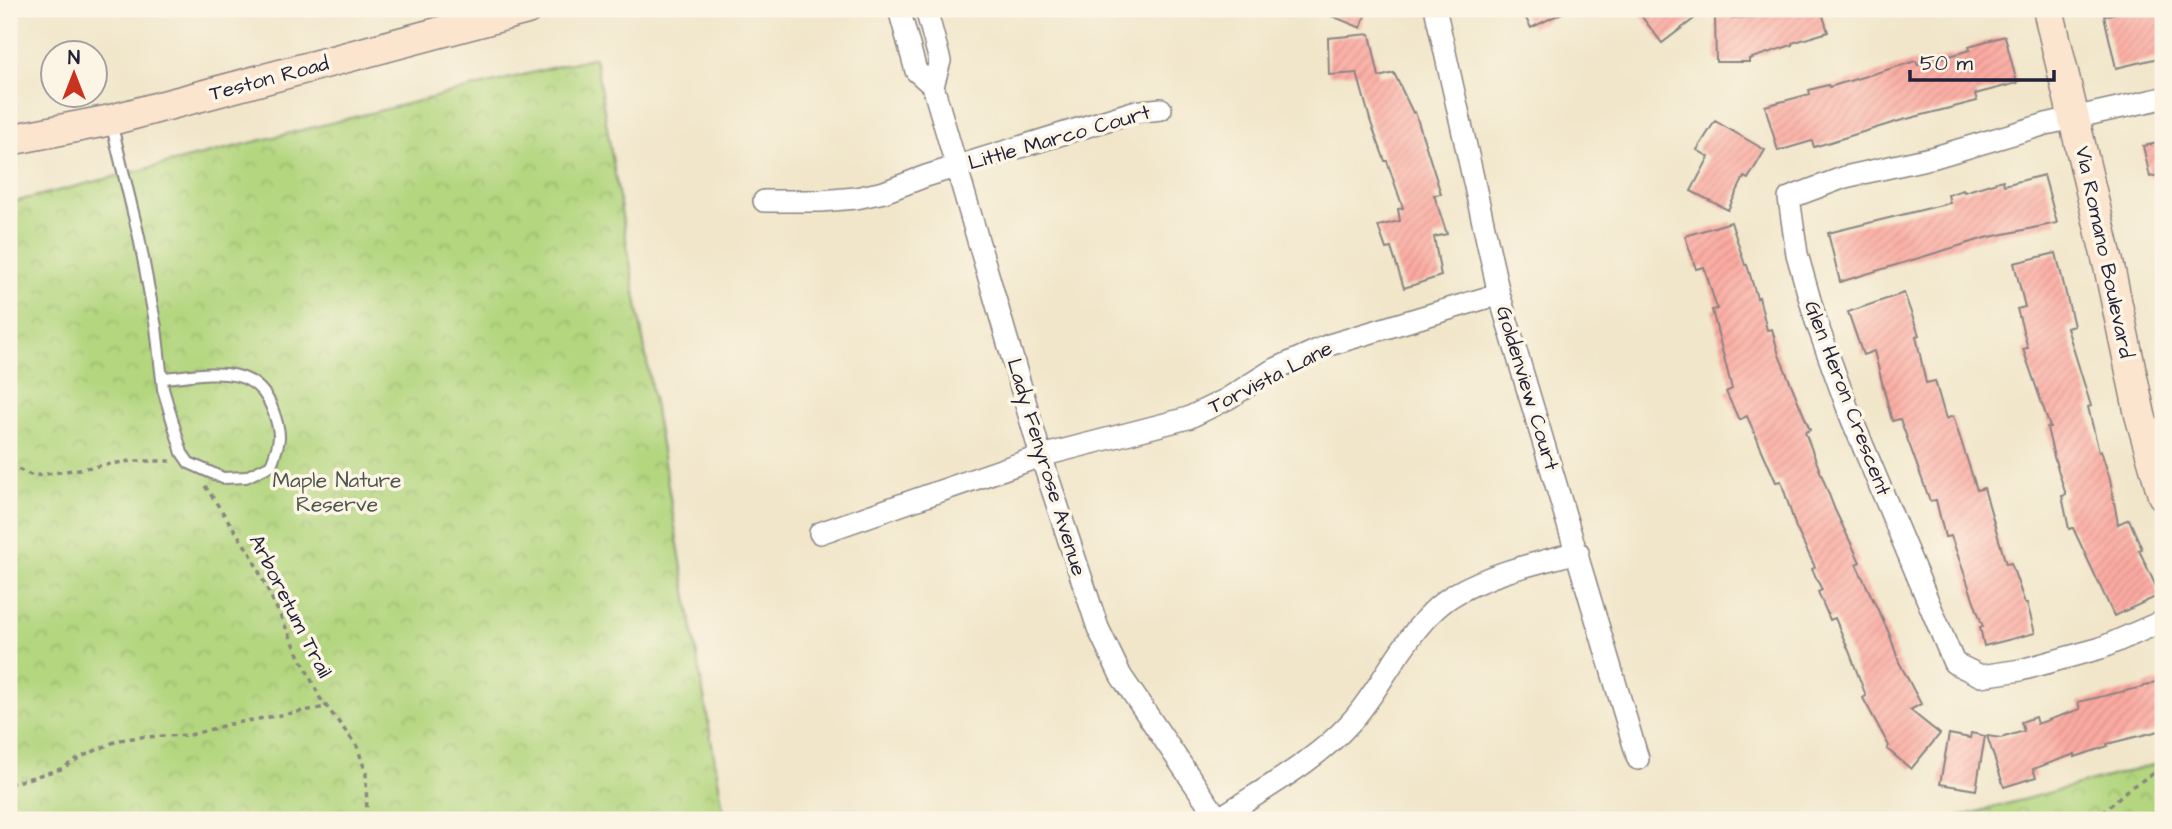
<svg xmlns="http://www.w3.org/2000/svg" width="2172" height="829" viewBox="0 0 2172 829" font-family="'Architects Daughter',sans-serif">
	<defs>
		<pattern id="park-crowns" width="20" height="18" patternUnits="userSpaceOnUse" patternTransform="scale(1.75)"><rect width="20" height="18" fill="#b3d67f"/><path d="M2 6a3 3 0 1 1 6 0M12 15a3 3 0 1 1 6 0" fill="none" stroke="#9ab76f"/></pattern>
		<pattern id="building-hatch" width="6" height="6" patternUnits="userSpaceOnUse" patternTransform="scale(1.75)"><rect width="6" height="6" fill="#fbaaa1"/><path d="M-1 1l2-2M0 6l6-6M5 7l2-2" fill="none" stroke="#d7928c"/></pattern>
	</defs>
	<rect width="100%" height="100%" fill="#fcf5e5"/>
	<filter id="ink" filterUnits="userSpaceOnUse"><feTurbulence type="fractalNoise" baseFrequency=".0143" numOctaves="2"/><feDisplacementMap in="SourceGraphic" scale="14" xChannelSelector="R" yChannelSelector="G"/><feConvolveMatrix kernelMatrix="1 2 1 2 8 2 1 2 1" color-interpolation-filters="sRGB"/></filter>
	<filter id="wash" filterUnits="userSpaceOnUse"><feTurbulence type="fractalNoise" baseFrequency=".00686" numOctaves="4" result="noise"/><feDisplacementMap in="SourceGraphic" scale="28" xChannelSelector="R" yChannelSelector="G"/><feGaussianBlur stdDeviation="1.57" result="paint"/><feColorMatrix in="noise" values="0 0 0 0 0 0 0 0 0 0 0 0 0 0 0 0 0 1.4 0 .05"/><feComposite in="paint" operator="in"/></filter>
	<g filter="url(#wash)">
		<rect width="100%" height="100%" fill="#f1e6ca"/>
		<!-- park -->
		<path fill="url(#park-crowns)" stroke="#6a7c5d" stroke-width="2" d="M 595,57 L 725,820 L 9,820 L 9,203 Z
			M 2163,762 L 2163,816 L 2151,811 L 2139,820 L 1947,820 Z"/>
		<g id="blocks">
			<!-- building -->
			<path fill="url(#building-hatch)" d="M 1315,9 L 1367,9 L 1361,28 Z
				M 1521,9 L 1570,9 L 1531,28 Z
				M 1636,9 L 1689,9 L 1695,18 L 1662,43 Z
				M 1782,9 L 1821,9 L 1828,32 L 1792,43 L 1792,45 L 1749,59 L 1749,62 L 1716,62 L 1715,18 L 1758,17 Z
				M 2134,9 L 2163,9 L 2163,57 L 2116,68 L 2104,16 Z
				M 1370,34 L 1379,77 L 1394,73 L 1413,113 L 1415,112 L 1441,194 L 1434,195 L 1447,234 L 1434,237 L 1441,276 L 1404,288 L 1391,248 L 1386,249 L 1378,226 L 1400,221 L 1398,209 L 1403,208 L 1387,161 L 1385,161 L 1371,123 L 1357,73 L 1329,75 L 1328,38 Z
				M 2005,36 L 2017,83 L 1975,94 L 1977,101 L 1899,121 L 1814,147 L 1812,141 L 1778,151 L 1765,106 L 1810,94 L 1809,90 L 1828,85 L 1829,87 L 1916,61 L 1918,65 L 1970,50 L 1969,46 Z
				M 1715,121 L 1765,150 L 1748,179 L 1744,177 L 1728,210 L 1691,191 L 1709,157 L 1697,150 Z
				M 2163,142 L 2163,174 L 2150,177 L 2143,146 Z
				M 2044,175 L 2057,223 L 1985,238 L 1840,282 L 1828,233 L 1950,203 L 1948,195 L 1963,190 L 1964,192 L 2003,180 L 2004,185 Z
				M 1731,222 L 1745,265 L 1747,265 L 1757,298 L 1759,297 L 1767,330 L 1772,329 L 1779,355 L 1810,430 L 1805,432 L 1835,510 L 1860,562 L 1856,564 L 1889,633 L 1899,662 L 1921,704 L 1910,710 L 1940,734 L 1911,769 L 1887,749 L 1889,746 L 1863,698 L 1866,696 L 1849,651 L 1835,618 L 1830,620 L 1818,592 L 1822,590 L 1812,569 L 1815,567 L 1796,528 L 1781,481 L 1776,482 L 1747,416 L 1739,420 L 1726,392 L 1732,389 L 1712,310 L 1717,309 L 1704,267 L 1696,269 L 1685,236 Z
				M 2056,253 L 2074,326 L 2067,328 L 2091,406 L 2088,407 L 2099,452 L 2101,451 L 2110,479 L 2118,524 L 2129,519 L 2142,549 L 2139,550 L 2160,595 L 2114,616 L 2073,528 L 2069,529 L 2062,496 L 2066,495 L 2054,457 L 2047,428 L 2050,427 L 2023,349 L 2028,348 L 2017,309 L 2025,307 L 2014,263 Z
				M 1904,293 L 1919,335 L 1916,336 L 1926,383 L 1935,381 L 1946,419 L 1953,416 L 1977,490 L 1984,488 L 2006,564 L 2011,563 L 2025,603 L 2027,603 L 2035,633 L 1984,646 L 1980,627 L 1983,627 L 1951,536 L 1945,537 L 1936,500 L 1930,501 L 1900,419 L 1892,421 L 1874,351 L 1863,355 L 1848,312 Z
				M 2163,679 L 2163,730 L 2107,744 L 2108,746 L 2075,757 L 2075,754 L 2033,769 L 2036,777 L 2004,787 L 1987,736 L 2001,738 L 2024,731 L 2021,722 L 2035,717 L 2037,724 L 2080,709 L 2078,702 L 2142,687 Z
				M 1971,733 L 1985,736 L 1976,790 L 1940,784 L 1949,734 L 1970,738 Z"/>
		</g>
	</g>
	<g filter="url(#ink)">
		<use href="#blocks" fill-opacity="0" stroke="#8a8482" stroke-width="2"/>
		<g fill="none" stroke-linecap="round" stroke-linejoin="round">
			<!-- lane casing -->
			<g stroke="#8a8482" stroke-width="14">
				<path id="lane" d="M 111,122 L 139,237 L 156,327 L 163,389 L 182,453 L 189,463 L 223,478 L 246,477 L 271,465 C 281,440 282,434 272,408 C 253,360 204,375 163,378"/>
			</g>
			<!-- street casing -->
			<g stroke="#8a8482" stroke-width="24">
				<path id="street" d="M 899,9 L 916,71 L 933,86
					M 926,9 L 940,61 L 933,86 L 1041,456 L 1098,628 L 1121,676 L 1219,820
					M 1436,12 L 1499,294 L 1638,759
					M 2163,98 L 2046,124 L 1935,157 L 1845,177 L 1789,198 L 1797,254 L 1816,321 L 1850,415 L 1954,663 L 1981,676 L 2021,670 L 2101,648 L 2163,621
					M 764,201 L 821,201 L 856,198 L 884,192 L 926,176 L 1133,112 L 1161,109
					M 820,533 L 1041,456 L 1188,418 L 1227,399 L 1273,370 L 1329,345 L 1499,294
					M 1217,820 C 1261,790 1314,763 1350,723 C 1372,699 1386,671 1405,645 C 1418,626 1437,604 1457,593 C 1494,572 1537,563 1578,552"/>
			</g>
			<!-- secondary casing -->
			<g stroke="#8a8482" stroke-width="33">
				<path id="secondary" d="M 2048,9 L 2110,271 L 2140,415 L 2163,495
					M 9,140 L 111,120 L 527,9"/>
			</g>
			<!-- path -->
			<path stroke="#8a8482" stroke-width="3.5" stroke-dasharray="5 5" stroke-linecap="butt" d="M 9,465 L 33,476 L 131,461 L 171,461
				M 205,486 L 250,553 L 320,698 L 357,746 L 366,773 L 367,820
				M 9,784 L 61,769 L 81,757 L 119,740 L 141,737 L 190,735 L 230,724 L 326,707
				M 2095,820 L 2128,789 L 2153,774 L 2163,777"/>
			<!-- lane -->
			<use href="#lane" stroke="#fff" stroke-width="10"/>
			<!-- street -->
			<use href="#street" stroke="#fff" stroke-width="21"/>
			<!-- secondary -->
			<use href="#secondary" stroke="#fbe5cf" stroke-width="30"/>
		</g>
	</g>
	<g text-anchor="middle" stroke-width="7" stroke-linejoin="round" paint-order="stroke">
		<!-- street labels -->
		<g font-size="21" fill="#22223b" stroke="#fcf5e5">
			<text transform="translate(269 78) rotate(-15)" y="7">Teston Road</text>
			<text transform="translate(1059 137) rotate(-16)" y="7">Little Marco Court</text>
			<text transform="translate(2105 252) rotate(78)" y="7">Via Romano Boulevard</text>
			<text transform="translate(1270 377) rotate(-27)" y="7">Torvista Lane</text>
			<text transform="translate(1528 388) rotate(73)" y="7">Goldenview Court</text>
			<text transform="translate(1848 398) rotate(69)" y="7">Glen Heron Crescent</text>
			<text transform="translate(1047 467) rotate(73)" y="7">Lady Fenyrose Avenue</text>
			<text transform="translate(291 606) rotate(63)" y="7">Arboretum Trail</text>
		</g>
		<!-- park labels -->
		<g font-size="21" fill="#4e584f" stroke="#fcf5e5">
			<text x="337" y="487">Maple Nature<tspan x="337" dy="24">Reserve</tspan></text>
		</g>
	</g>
	<!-- margin -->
	<rect width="2172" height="829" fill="none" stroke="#fcf5e5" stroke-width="35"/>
	<!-- north arrow -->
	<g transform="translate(74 74)"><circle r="33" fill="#fcf5e5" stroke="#a5a1a1" stroke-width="2"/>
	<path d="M0-5L12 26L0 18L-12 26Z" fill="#c8321e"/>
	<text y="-10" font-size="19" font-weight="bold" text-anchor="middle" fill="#22223b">N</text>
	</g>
	<!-- scale -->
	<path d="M1910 70v10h144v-10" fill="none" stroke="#22223b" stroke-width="3.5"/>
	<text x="1920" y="70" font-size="21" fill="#22223b" stroke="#fcf5e5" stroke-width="5" paint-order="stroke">50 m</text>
</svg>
